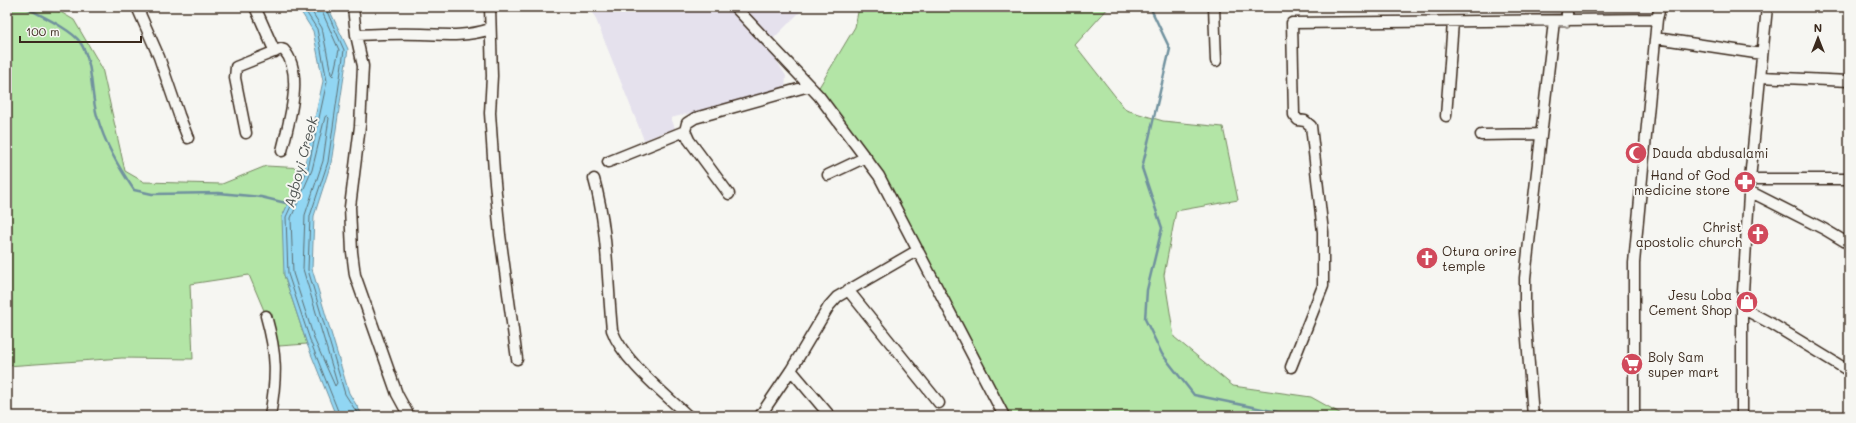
<svg xmlns="http://www.w3.org/2000/svg" width="1856" height="423" viewBox="0 0 1856 423" font-family="Mali,sans-serif">
	<rect width="100%" height="100%" fill="#f6f6f2"/>
	<filter id="ink" filterUnits="userSpaceOnUse"><feTurbulence type="fractalNoise" baseFrequency=".025" numOctaves="2"/><feDisplacementMap in="SourceGraphic" scale="8" xChannelSelector="R" yChannelSelector="G"/><feConvolveMatrix kernelMatrix="1 2 1 2 8 2 1 2 1" color-interpolation-filters="sRGB"/></filter>
	<g filter="url(#ink)">
		<!-- built -->
		<path fill="#e5e1ed" d="M 591,7 L 805,7 L 767,45 L 786,76 L 785,89 L 671,118 L 675,128 L 644,140 Z"/>
		<!-- green -->
		<path fill="#b3e5a6" stroke="#778862" d="M 7,7 L 52,7 L 74,20 L 102,68 L 125,171 L 144,182 L 222,184 L 266,166 L 304,168 L 284,275 L 307,344 L 279,346 L 249,275 L 190,284 L 193,359 L 122,358 L 7,366 Z
			M 859,7 L 1109,7 L 1075,45 L 1126,110 L 1163,121 L 1223,127 L 1238,200 L 1176,211 L 1164,275 L 1174,337 L 1233,386 L 1311,397 L 1345,416 L 999,416 L 871,165 L 815,94 L 855,27 Z"/>
		<!-- water -->
		<path fill="#91d6f3" stroke="#6f919e" d="M 298,7 L 328,7 L 348,49 L 331,163 L 314,216 L 312,269 L 349,393 L 363,416 L 336,416 L 307,344 L 284,275 L 282,217 L 304,168 L 323,81 L 313,31 Z"/>
		<g fill="none" stroke-linecap="round" stroke-linejoin="round">
			<!-- shore -->
			<path stroke="#5d6f73" stroke-width="1" d="M 303,7 L 317,29 L 327,81 L 308,169 L 286,217 L 288,274 L 311,343 L 340,416
				M 309,7 L 322,28 L 331,74 L 333,76 L 339,50 L 320,7
				M 325,7 L 344,50 L 328,162 L 310,216 L 308,270 L 345,394 L 359,416
				M 327,116 L 329,118 L 323,161 L 305,215 L 303,269 L 337,383 L 335,386 L 315,341 L 293,273 L 291,218 L 312,170 L 325,117 Z"/>
			<!-- stream -->
			<path stroke="#6f919e" stroke-width="2.5" d="M 25,7 C 39,15 71,29 80,42 C 94,63 90,92 97,116 C 105,144 118,166 134,190 L 152,194 L 219,193 L 261,197 L 290,204
				M 1150,7 L 1170,49 L 1142,168 L 1162,228 L 1147,290 L 1145,319 L 1162,354 L 1194,395 L 1296,416"/>
			<!-- minor casing -->
			<g stroke="#3b2a1e" stroke-width="13">
				<path id="minor" d="M 137,7 L 159,57 L 179,115 L 188,138
					M 255,7 L 275,52
					M 353,7 L 356,35 L 363,66 L 360,126 L 350,207 L 352,252 L 355,275 L 384,357 L 397,394 L 409,416
					M 490,7 L 492,76 L 490,113 L 494,172 L 500,235 L 517,359
					M 735,7 L 819,96 L 879,176 L 1004,416
					M 1214,7 L 1216,61
					M 1567,21 L 1567,7
					M 356,35 C 378,34 400,33 422,34 C 445,35 467,37 490,29
					M 1656,38 L 1762,54
					M 1760,77 L 1849,81
					M 1446,116 L 1453,22
					M 246,133 L 235,78 L 236,67 L 281,49 L 284,50 C 305,74 288,124 282,151
					M 1481,135 L 1540,134
					M 608,162 L 685,131
					M 828,175 L 866,157
					M 594,179 C 608,228 607,280 612,330 C 623,361 664,393 688,416
					M 1750,179 L 1849,179
					M 1749,191 L 1824,229 L 1849,244
					M 729,194 L 689,140 L 685,131 L 687,123 L 695,118 L 809,86
					M 848,290 L 939,403
					M 1742,308 L 1772,324 L 1849,371
					M 266,316 C 277,355 277,376 270,416
					M 1291,367 L 1323,286 L 1323,232 L 1311,126 L 1305,121 L 1298,120 L 1294,115 L 1292,23 L 1657,19
					M 791,370 L 830,416
					M 760,416 L 791,370 L 829,306 L 837,297 L 918,250
					M 1533,416 L 1525,313 L 1525,278 L 1554,21
					M 1634,416 L 1634,263 L 1657,19 L 1660,7
					M 1742,416 L 1742,308 L 1750,179 L 1767,7"/>
			</g>
			<!-- minor -->
			<use href="#minor" stroke="#f6f6f2" stroke-width="10"/>
		</g>
	</g>
	<!-- icons -->
	<defs>
		<g id="mosque-disc" transform="scale(1.15)"><circle r="9.5" fill="#d1495b" stroke="#f6f6f2"/><path d="M3.5-4.9A6 6 0 1 0 3.5 4.9A5 5 0 1 1 3.5-4.9Z" fill="#fff"/></g>
		<g id="pharmacy-disc" transform="scale(1.15)"><circle r="9.5" fill="#d1495b" stroke="#f6f6f2"/><path d="M-2-6h4v4h4v4h-4v4h-4v-4h-4v-4h4Z" fill="#fff"/></g>
		<g id="church-disc" transform="scale(1.15)"><circle r="9.5" fill="#d1495b" stroke="#f6f6f2"/><path d="M-1.2-6h2.4v3.5h3.3v2.4h-3.3V6h-2.4V-.1h-3.3v-2.4h3.3Z" fill="#fff"/></g>
		<g id="shop-disc" transform="scale(1.15)"><circle r="9.5" fill="#d1495b" stroke="#f6f6f2"/><path d="M-5-2.5h2.3a2.7 3.5 0 0 1 5.4 0H5L5.5 6h-11ZM-1.5-2.5h3a1.5 2.3 0 0 0-3 0Z" fill="#fff"/></g>
		<g id="supermarket-disc" transform="scale(1.15)"><circle r="9.5" fill="#d1495b" stroke="#f6f6f2"/><path d="M-6-5.5h2.5l.6 2H6L4.5 2H-2.5L-4.4-4H-6ZM-1.5 3.2a1.3 1.3 0 1 0 .1 0ZM3 3.2a1.3 1.3 0 1 0 .1 0Z" fill="#fff"/></g>
	</defs>
	<g fill-rule="evenodd">
		<use href="#mosque-disc" x="1636" y="153"/>
		<use href="#pharmacy-disc" x="1745" y="182"/>
		<use href="#church-disc" x="1758" y="234"/>
		<use href="#church-disc" x="1427" y="258"/>
		<use href="#shop-disc" x="1747" y="302"/>
		<use href="#supermarket-disc" x="1632" y="364"/>
	</g>
	<g text-anchor="middle" stroke-width="4" stroke-linejoin="round" paint-order="stroke">
		<!-- poi labels -->
		<g font-size="13" fill="#3b2a1e" stroke="#f6f6f2" text-anchor="start">
			<text x="1652" y="158">Dauda abdusalami</text>
			<text x="1730" y="180" text-anchor="end">Hand of God<tspan x="1730" dy="15">medicine store</tspan></text>
			<text x="1742" y="232" text-anchor="end">Christ<tspan x="1742" dy="15">apostolic church</tspan></text>
			<text x="1442" y="256">Otura orire<tspan x="1442" dy="15">temple</tspan></text>
			<text x="1732" y="300" text-anchor="end">Jesu Loba<tspan x="1732" dy="15">Cement Shop</tspan></text>
			<text x="1648" y="362">Boly Sam<tspan x="1648" dy="15">super mart</tspan></text>
		</g>
		<!-- water labels -->
		<g font-size="14" font-style="italic" fill="#505553" stroke="#f6f6f2">
			<text transform="translate(301 162) rotate(-75)" y="5">Agboyi Creek</text>
		</g>
	</g>
	<!-- margin -->
	<rect width="1856" height="423" fill="none" stroke="#f6f6f2" stroke-width="24"/>
	<rect x="12" y="12" width="1832" height="399" fill="none" stroke="#3b2a1e" stroke-width="1.5" filter="url(#ink)"/>
	<!-- north arrow -->
	<g transform="translate(1818 38)" stroke="#f6f6f2" stroke-width="3" paint-order="stroke">
	<path d="M0-3L7 15L0 10L-7 15Z" fill="#3b2a1e"/>
	<text y="-6" font-size="11" font-weight="bold" text-anchor="middle" fill="#3b2a1e">N</text>
	</g>
	<!-- scale -->
	<path d="M20 36v6h121v-6" fill="none" stroke="#3b2a1e" stroke-width="2"/>
	<text x="26" y="36" font-size="12" fill="#3b2a1e" stroke="#f6f6f2" stroke-width="3" paint-order="stroke">100 m</text>
</svg>
